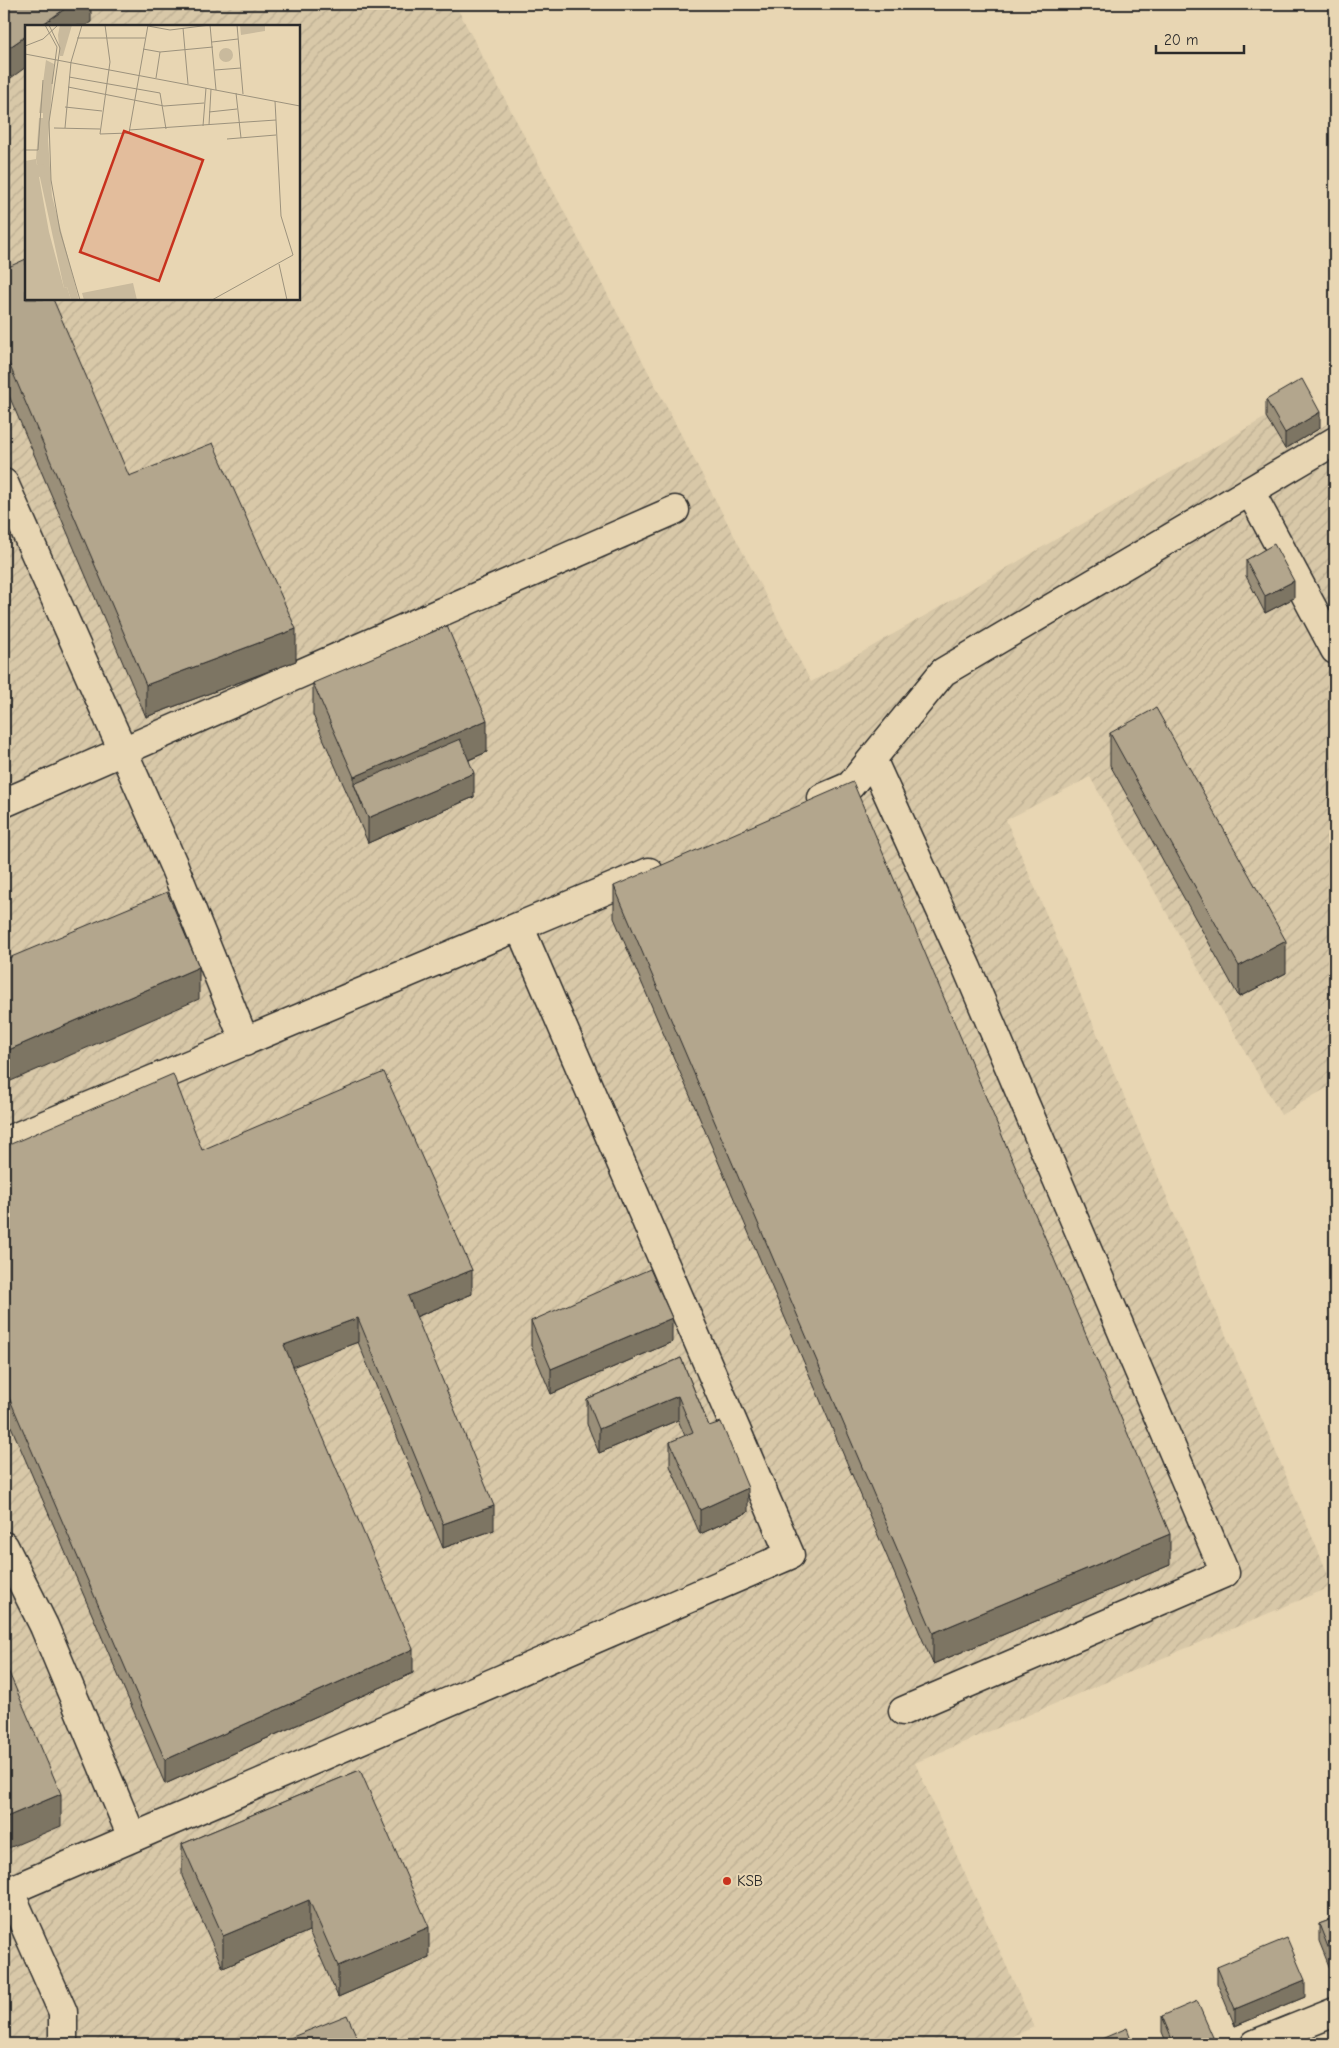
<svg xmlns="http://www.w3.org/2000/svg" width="1339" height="2048" viewBox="0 0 1339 2048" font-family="'Comic Neue',sans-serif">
	<defs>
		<pattern id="industrial-furrows" width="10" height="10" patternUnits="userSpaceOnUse" patternTransform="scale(1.25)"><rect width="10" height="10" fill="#d8c8a8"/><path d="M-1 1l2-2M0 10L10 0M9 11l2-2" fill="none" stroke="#baac91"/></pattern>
	</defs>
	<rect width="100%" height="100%" fill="#e8d6b3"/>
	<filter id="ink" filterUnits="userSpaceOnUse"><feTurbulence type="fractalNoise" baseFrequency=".02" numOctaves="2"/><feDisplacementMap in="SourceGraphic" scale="10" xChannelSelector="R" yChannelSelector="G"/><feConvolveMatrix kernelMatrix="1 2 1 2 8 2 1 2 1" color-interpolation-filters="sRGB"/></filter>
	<g filter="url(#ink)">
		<!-- industrial -->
		<path fill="url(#industrial-furrows)" fill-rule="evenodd" d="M 4,4 L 455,4 L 811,682 L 1302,396 L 1320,428 L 1335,419 L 1335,1083 L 1281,1115 L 1090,777 L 1006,820 L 1333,1586 L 915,1763 L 1034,2027 L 995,2044 L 4,2044 ZM 26,26 L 299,26 L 299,299 L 26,299 Z"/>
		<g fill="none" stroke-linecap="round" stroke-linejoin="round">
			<!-- minor casing -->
			<g stroke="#2b2b2b" stroke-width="31">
				<path id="minor" d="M 4,483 L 174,866 L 245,1042
					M 1250,491 L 1335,650
					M 872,759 L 967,968 L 1225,1573 L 903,1711
					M 822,798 L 850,786 L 943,672 L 1335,441
					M 4,803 L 675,510
					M 4,1142 L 649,872
					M 4,1546 L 44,1626 L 132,1837
					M 9,1890 L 63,2012 L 63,2044
					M 4,1893 L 790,1555 L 520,928
					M 1255,2044 L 1335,2012"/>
			</g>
			<!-- minor -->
			<use href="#minor" stroke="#e8d6b3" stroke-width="28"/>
		</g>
		<!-- wall -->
		<path fill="#9a8f79" stroke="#2b2b2b" d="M 4,269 L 129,476 L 296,661 L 146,717 L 4,384 Z
			M 1266,400 L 1320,428 L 1285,449 L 1266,417 Z
			M 1246,560 L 1294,598 L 1265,613 L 1246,576 Z
			M 313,683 L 487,752 L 469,760 L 474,797 L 368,843 L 354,809 L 313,715 Z
			M 1110,733 L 1286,973 L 1239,997 L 1110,765 Z
			M 614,886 L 1170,1565 L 933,1664 L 614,918 Z
			M 4,1147 L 202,1150 L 472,1294 L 416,1317 L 494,1530 L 443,1548 L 358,1342 L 293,1366 L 413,1673 L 165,1784 L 4,1410 Z
			M 531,1321 L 672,1342 L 551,1394 L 531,1346 Z
			M 681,1358 L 709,1426 L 748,1512 L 700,1534 L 670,1466 L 670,1442 L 685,1436 L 678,1420 L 599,1453 L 587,1424 L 587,1399 Z
			M 360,1770 L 429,1958 L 338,1997 L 309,1931 L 223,1968 L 182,1876 L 182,1844 Z
			M 1335,1918 L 1335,1981 L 1319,1941 L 1319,1924 Z
			M 1217,1967 L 1305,1997 L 1235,2026 L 1217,1983 Z
			M 1162,2016 L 1216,2044 L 1167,2044 L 1162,2032 Z"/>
		<!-- shaded-wall -->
		<path fill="#7d7463" stroke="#2b2b2b" d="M 72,4 L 91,4 L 91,22 L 85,26 L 40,26 Z
			M 26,36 L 26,67 L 4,83 L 4,51 Z
			M 1320,412 L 1320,428 L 1285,449 L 1285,433 Z
			M 1294,581 L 1294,598 L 1265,613 L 1265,596 Z
			M 296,629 L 296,661 L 146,717 L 146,685 Z
			M 487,720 L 487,752 L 362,805 L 354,784 L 354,777 Z
			M 474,773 L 474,797 L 368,843 L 368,818 Z
			M 1286,941 L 1286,973 L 1239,997 L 1239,966 Z
			M 199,967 L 199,999 L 4,1084 L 4,1052 Z
			M 472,1270 L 472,1294 L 408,1320 L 408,1296 Z
			M 358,1318 L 358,1342 L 284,1370 L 284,1345 Z
			M 672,1318 L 672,1342 L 551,1394 L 551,1369 Z
			M 678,1396 L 678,1420 L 599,1453 L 599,1429 Z
			M 748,1488 L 748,1512 L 700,1534 L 700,1510 Z
			M 494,1506 L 494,1530 L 443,1548 L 443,1524 Z
			M 1170,1534 L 1170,1565 L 933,1664 L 933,1633 Z
			M 413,1649 L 413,1673 L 165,1784 L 165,1760 Z
			M 61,1794 L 61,1826 L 4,1850 L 4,1818 Z
			M 309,1900 L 309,1931 L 223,1968 L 223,1936 Z
			M 429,1927 L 429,1958 L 338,1997 L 338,1966 Z
			M 1305,1980 L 1305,1997 L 1235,2026 L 1235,2009 Z"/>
		<!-- building -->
		<path fill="#b3a68d" stroke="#2b2b2b" d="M 4,4 L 72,4 L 40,26 L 26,26 L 26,36 L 4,51 Z
			M 26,259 L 26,299 L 53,299 L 129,476 L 213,443 L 296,629 L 146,685 L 4,352 L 4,269 Z
			M 1302,379 L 1320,412 L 1285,433 L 1266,400 Z
			M 1274,544 L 1294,581 L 1265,596 L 1246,560 Z
			M 447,626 L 487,720 L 354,777 L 313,683 Z
			M 1156,708 L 1286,941 L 1239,966 L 1110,733 Z
			M 460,739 L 474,773 L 368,818 L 354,784 Z
			M 853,782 L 1170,1534 L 933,1633 L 614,886 Z
			M 167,892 L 199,967 L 4,1052 L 4,960 Z
			M 384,1072 L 472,1270 L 408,1296 L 494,1506 L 443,1524 L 358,1318 L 284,1345 L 413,1649 L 165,1760 L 4,1386 L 4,1147 L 173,1074 L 202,1150 Z
			M 650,1269 L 672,1318 L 551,1369 L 531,1321 Z
			M 681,1358 L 709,1426 L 721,1422 L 748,1488 L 700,1510 L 670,1442 L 693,1432 L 678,1396 L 599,1429 L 587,1399 Z
			M 4,1661 L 61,1794 L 4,1818 Z
			M 360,1770 L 429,1927 L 338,1966 L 309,1900 L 223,1936 L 182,1844 Z
			M 1335,1918 L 1335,1965 L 1319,1924 Z
			M 1287,1938 L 1305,1980 L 1235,2009 L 1217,1967 Z
			M 1197,2001 L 1216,2044 L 1174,2044 L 1162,2016 Z
			M 347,2015 L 360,2044 L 275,2044 Z
			M 1127,2028 L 1133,2044 L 1090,2044 Z
			M 164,2041 L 166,2044 L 156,2044 Z"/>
	</g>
	<!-- markers -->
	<circle fill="#c8321e" stroke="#e8d6b3" stroke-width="2" cx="727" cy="1881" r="5"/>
	<g text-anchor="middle" stroke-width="4" stroke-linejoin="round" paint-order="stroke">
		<!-- poi labels -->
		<g font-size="15" fill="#2b2b2b" stroke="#e8d6b3" text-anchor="start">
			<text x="737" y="1886">KSB</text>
		</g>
	</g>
	<!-- overview -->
	<g transform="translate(25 25)">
		<rect width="275" height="275" fill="#e8d6b3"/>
		<path d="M 35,0 L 47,0 L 38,31 L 35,31 L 33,10 ZM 215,0 L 240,0 L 240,6 L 216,10 ZM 21,35 L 29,39 L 23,115 L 27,171 L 54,275 L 46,275 L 42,262 L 39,263 L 11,134 L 14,93 L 18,93 L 18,88 L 14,88 Z" fill="#c9ba9d"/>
		<path d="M 108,258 L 112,275 L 59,275 L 57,268 Z" fill="#c9ba9d"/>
		<path d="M194 30a7 7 0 1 1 14 0a7 7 0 1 1-14 0ZM 11,134 L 12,140 L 19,139 L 20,150 L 14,152 L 24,207 L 39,263 L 42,262 L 46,275 L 0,275 L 0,136 Z" fill="#c9ba9d"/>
		<path fill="none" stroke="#9c927d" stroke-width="1" d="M 20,0 L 32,22 L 27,59M 24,0 L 35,23 L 24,97 L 26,155 L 35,206 L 55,275M 80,0 L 85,37 L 75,109 L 104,108 L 123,0M 185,0 L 191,65M 212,0 L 218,69M 123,1 L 145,5 L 185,0M 158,3 L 163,59M 52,13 L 120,13M 187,17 L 213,14M 0,21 L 18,14 L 33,0M 118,24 L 135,27 L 188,22M 0,29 L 275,81M 190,45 L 216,43M 44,52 L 135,68 L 141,104M 131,53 L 135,27M 43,62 L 139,81 L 179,78M 211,68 L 216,113M 40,82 L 77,86M 184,87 L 212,84M 184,100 L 186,64M 178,101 L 181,63M 29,103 L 75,104M 40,103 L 46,37 L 57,0M 104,105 L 251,95M 202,114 L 251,110M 0,125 L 13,125 L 18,55M 254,239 L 262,275M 187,275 L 268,230 L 256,191 L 250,76"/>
		<path fill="#c8321e" fill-opacity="0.15" stroke="#c8321e" stroke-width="2.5" d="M 99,106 L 178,135 L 134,256 L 55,227 Z"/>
		<rect width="275" height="275" fill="none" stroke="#2b2b2b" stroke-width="2.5"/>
	</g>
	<!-- margin -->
	<rect width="1339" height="2048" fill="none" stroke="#e8d6b3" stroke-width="20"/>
	<rect x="10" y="10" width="1319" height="2028" fill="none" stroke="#2b2b2b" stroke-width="2" filter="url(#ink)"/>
	<!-- scale -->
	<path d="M1156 45v8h88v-8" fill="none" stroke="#2b2b2b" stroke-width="2.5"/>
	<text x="1164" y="45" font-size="15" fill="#2b2b2b" stroke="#e8d6b3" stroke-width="4" paint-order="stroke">20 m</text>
</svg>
